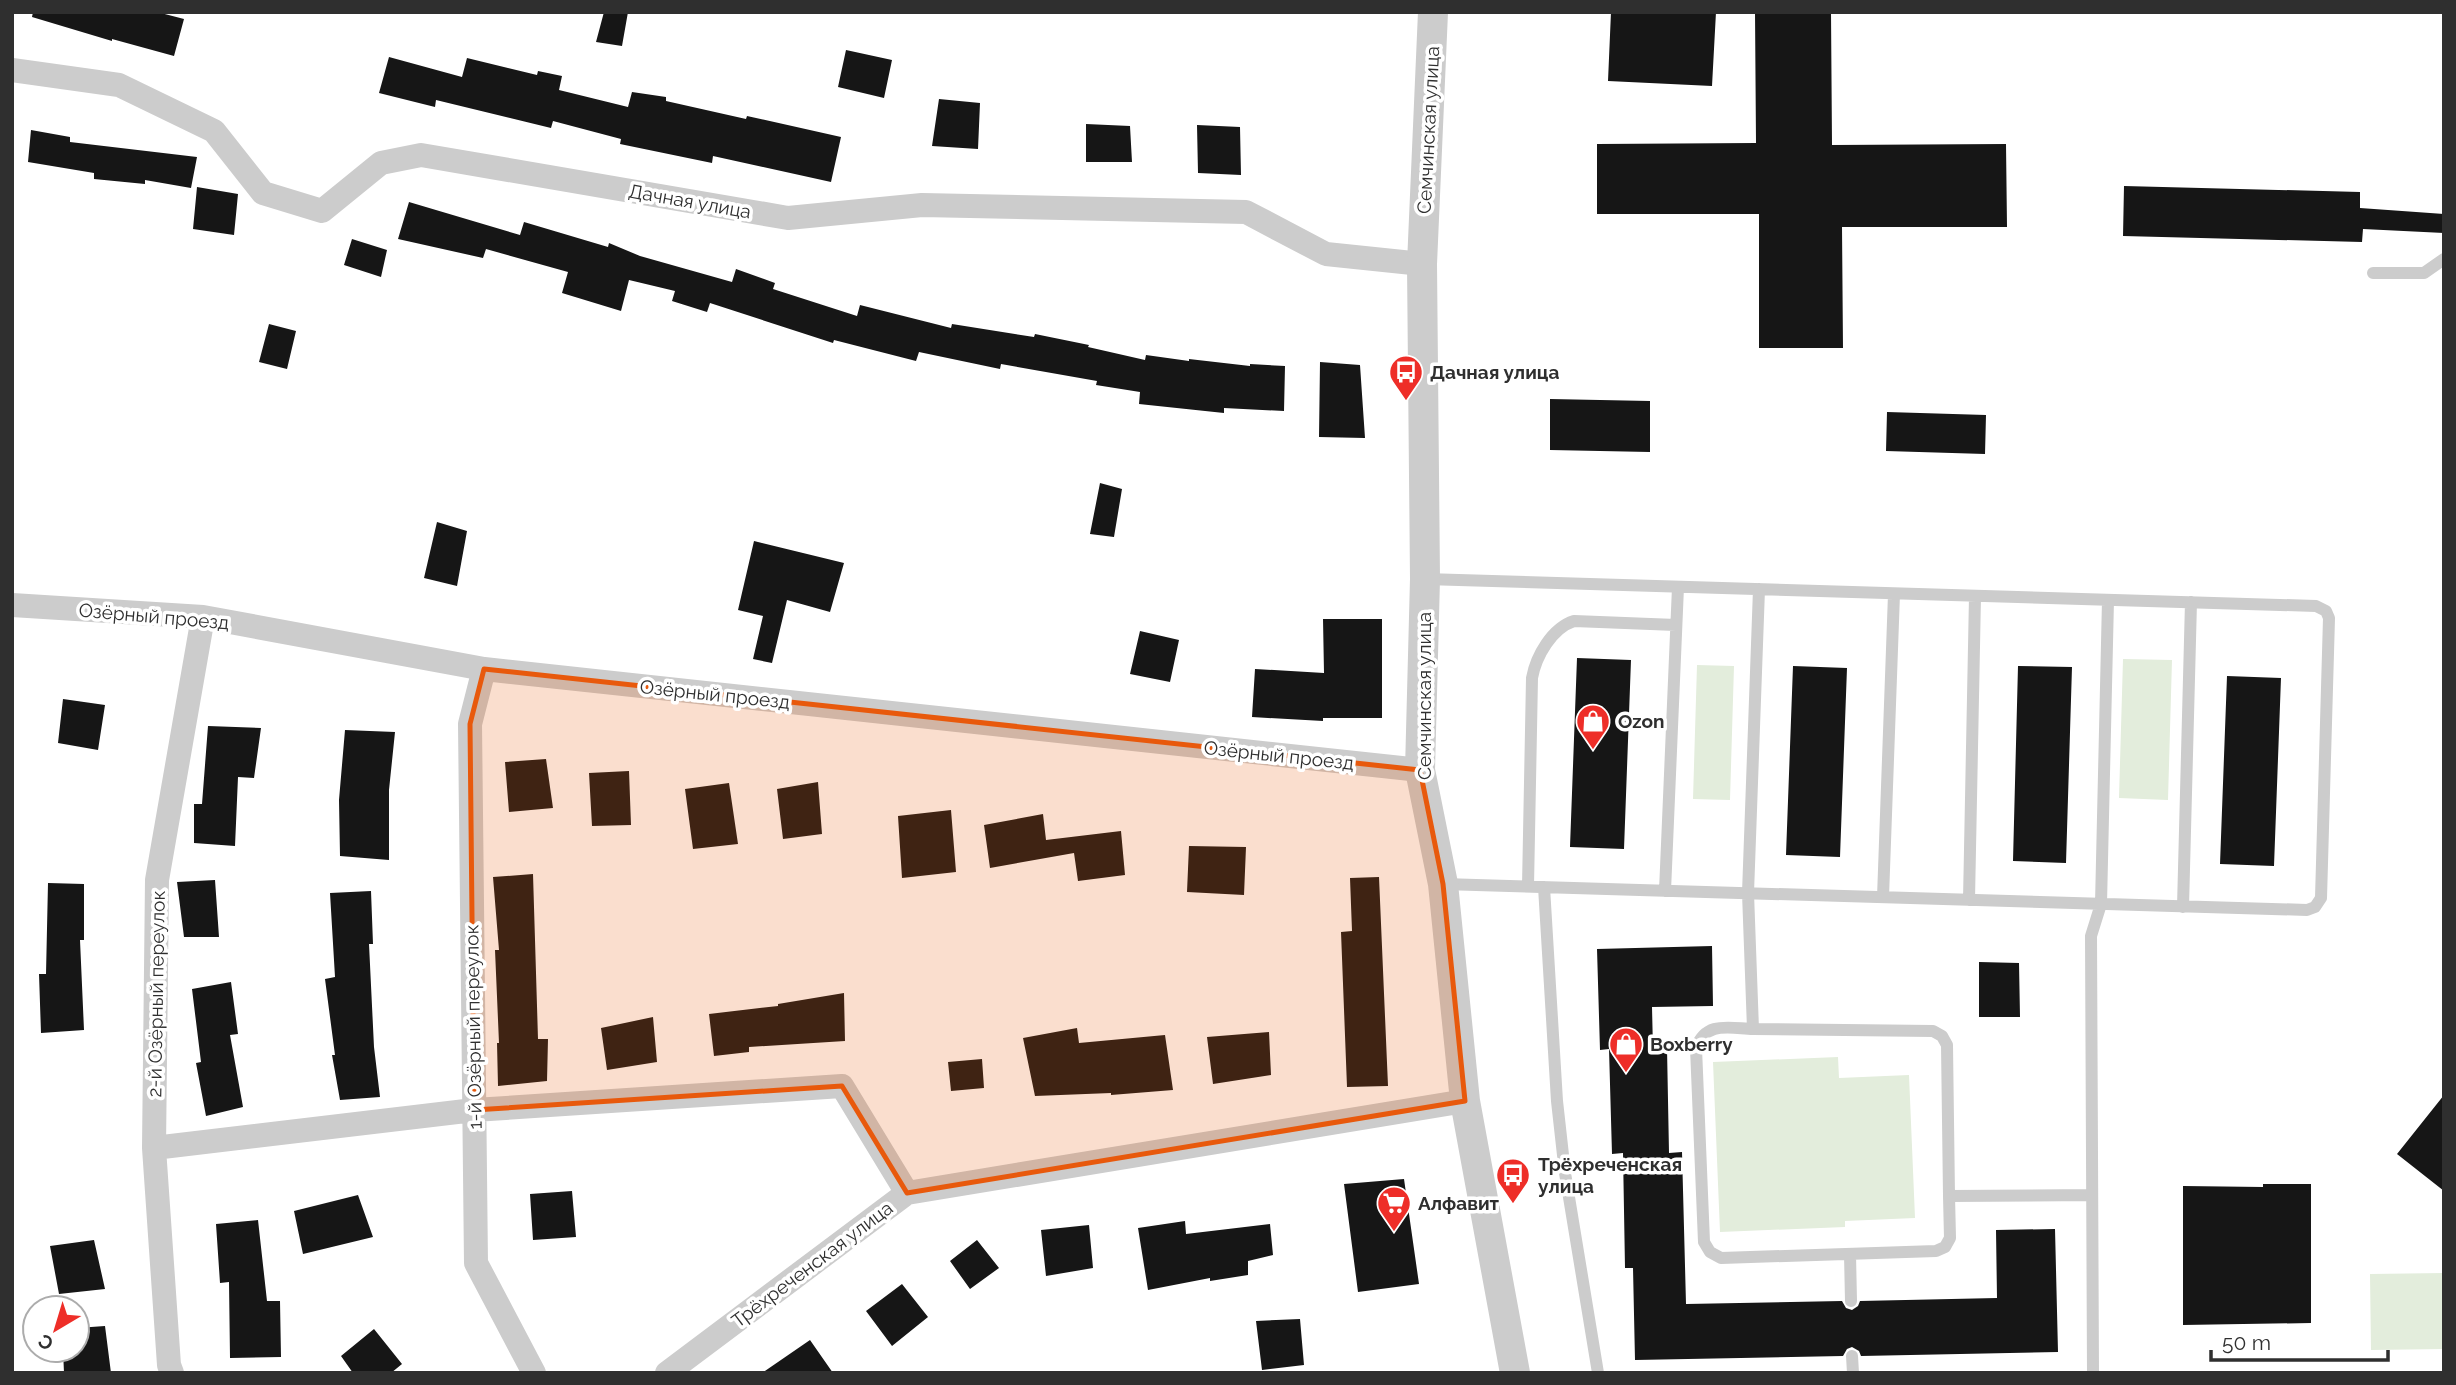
<svg xmlns="http://www.w3.org/2000/svg" width="2456" height="1385" viewBox="0 0 2456 1385" font-family="Raleway,sans-serif">
	<rect width="100%" height="100%" fill="#fff"/>
	<!-- green -->
	<path fill="#e3eddc" d="M 2123,659 L 2172,660 L 2168,800 L 2119,798 Z
		M 1697,665 L 1734,666 L 1730,800 L 1693,799 Z
		M 1838,1057 L 1839,1078 L 1909,1075 L 1915,1218 L 1845,1221 L 1845,1227 L 1720,1232 L 1713,1062 Z
		M 2444,1273 L 2444,1349 L 2371,1350 L 2370,1274 Z"/>
	<!-- building -->
	<path fill="#161616" d="M 33,12 L 157,12 L 184,19 L 174,56 L 112,39 L 112,41 L 32,17 Z
		M 604,12 L 628,12 L 622,46 L 596,42 Z
		M 1611,12 L 1716,12 L 1712,86 L 1608,81 Z
		M 1755,12 L 1831,12 L 1832,145 L 2006,144 L 2007,227 L 1842,227 L 1843,348 L 1759,348 L 1759,214 L 1597,214 L 1597,144 L 1756,143 Z
		M 846,50 L 892,60 L 884,98 L 838,87 Z
		M 389,57 L 462,77 L 467,58 L 537,75 L 538,71 L 562,76 L 559,90 L 628,107 L 632,92 L 666,97 L 666,101 L 746,119 L 747,116 L 841,137 L 831,182 L 713,156 L 712,163 L 620,144 L 621,139 L 553,121 L 551,128 L 436,100 L 435,107 L 379,93 Z
		M 939,99 L 980,103 L 978,149 L 932,146 Z
		M 1086,124 L 1130,126 L 1132,162 L 1086,162 Z
		M 1197,125 L 1240,127 L 1241,175 L 1198,173 Z
		M 31,130 L 70,137 L 70,142 L 197,157 L 191,188 L 145,180 L 145,184 L 94,179 L 94,173 L 28,162 Z
		M 2124,186 L 2360,192 L 2360,208 L 2444,214 L 2444,233 L 2363,229 L 2362,242 L 2123,236 Z
		M 197,187 L 238,194 L 234,235 L 193,229 Z
		M 409,202 L 520,235 L 524,222 L 608,247 L 609,243 L 640,256 L 732,282 L 736,269 L 775,283 L 773,289 L 857,316 L 860,305 L 951,328 L 952,324 L 1034,337 L 1035,334 L 1089,345 L 1088,347 L 1145,360 L 1146,355 L 1189,361 L 1189,359 L 1250,366 L 1250,364 L 1285,366 L 1284,411 L 1224,408 L 1224,413 L 1139,404 L 1140,392 L 1096,385 L 1097,381 L 1001,364 L 1000,369 L 919,352 L 916,361 L 834,340 L 833,343 L 710,303 L 707,312 L 672,301 L 675,291 L 629,280 L 621,311 L 562,293 L 568,272 L 486,249 L 483,258 L 398,239 Z
		M 352,239 L 387,250 L 381,277 L 344,265 Z
		M 269,324 L 296,331 L 287,369 L 259,362 Z
		M 1320,362 L 1360,365 L 1365,438 L 1319,437 Z
		M 1550,399 L 1650,401 L 1650,452 L 1550,450 Z
		M 1887,412 L 1986,415 L 1985,454 L 1886,451 Z
		M 1100,483 L 1122,489 L 1114,537 L 1090,534 Z
		M 437,522 L 467,531 L 457,586 L 424,578 Z
		M 754,541 L 844,563 L 830,612 L 787,600 L 772,663 L 753,659 L 763,616 L 738,610 Z
		M 1323,619 L 1382,619 L 1382,718 L 1323,718 L 1323,721 L 1252,717 L 1255,669 L 1324,673 Z
		M 1140,631 L 1179,640 L 1170,682 L 1130,674 Z
		M 1577,658 L 1631,660 L 1624,849 L 1570,847 Z
		M 1793,666 L 1847,668 L 1840,857 L 1786,855 Z
		M 2018,666 L 2072,667 L 2066,863 L 2013,861 Z
		M 2227,676 L 2281,678 L 2274,866 L 2220,864 Z
		M 63,699 L 105,705 L 98,750 L 58,743 Z
		M 208,726 L 261,728 L 254,778 L 238,777 L 235,846 L 194,843 L 194,804 L 202,804 Z
		M 345,730 L 395,732 L 389,790 L 389,860 L 340,856 L 339,800 Z
		M 546,759 L 553,808 L 509,812 L 505,762 Z
		M 629,771 L 631,825 L 592,826 L 589,773 Z
		M 818,782 L 822,834 L 783,839 L 777,789 Z
		M 729,783 L 738,844 L 693,849 L 685,789 Z
		M 951,810 L 956,872 L 902,878 L 898,816 Z
		M 1043,814 L 1046,840 L 1121,831 L 1125,875 L 1078,881 L 1074,853 L 990,868 L 984,825 Z
		M 1189,846 L 1246,847 L 1244,895 L 1187,892 Z
		M 533,874 L 538,1039 L 548,1039 L 547,1081 L 498,1086 L 497,1043 L 499,1043 L 495,950 L 499,950 L 493,877 Z
		M 1379,877 L 1388,1086 L 1347,1087 L 1341,932 L 1352,931 L 1350,878 Z
		M 215,880 L 219,937 L 184,937 L 177,882 Z
		M 48,883 L 84,884 L 84,940 L 80,940 L 84,1030 L 41,1033 L 39,974 L 46,974 Z
		M 371,891 L 373,944 L 369,944 L 374,1047 L 380,1097 L 340,1100 L 332,1055 L 335,1055 L 325,979 L 335,977 L 330,893 Z
		M 1712,946 L 1713,1006 L 1652,1007 L 1653,1049 L 1667,1048 L 1669,1153 L 1682,1152 L 1686,1304 L 1842,1301 L 1846,1308 L 1852,1310 L 1858,1306 L 1860,1301 L 1997,1298 L 1996,1230 L 2055,1229 L 2058,1352 L 1861,1356 L 1859,1351 L 1852,1347 L 1847,1349 L 1843,1356 L 1635,1360 L 1633,1268 L 1625,1268 L 1623,1153 L 1612,1154 L 1609,1049 L 1600,1050 L 1597,949 Z
		M 1979,962 L 2019,963 L 2020,1017 L 1979,1017 Z
		M 231,982 L 238,1034 L 230,1035 L 243,1107 L 206,1116 L 196,1063 L 201,1062 L 192,989 Z
		M 844,993 L 845,1041 L 749,1047 L 749,1052 L 714,1056 L 709,1014 L 778,1006 L 778,1004 Z
		M 653,1017 L 657,1062 L 607,1070 L 601,1028 Z
		M 1077,1028 L 1079,1043 L 1165,1035 L 1173,1090 L 1111,1095 L 1111,1093 L 1035,1096 L 1023,1038 Z
		M 1269,1032 L 1271,1075 L 1213,1084 L 1207,1037 Z
		M 982,1059 L 984,1088 L 951,1091 L 948,1062 Z
		M 2444,1095 L 2444,1191 L 2397,1154 Z
		M 1404,1179 L 1419,1284 L 1358,1292 L 1344,1184 Z
		M 2263,1184 L 2311,1184 L 2311,1323 L 2183,1325 L 2183,1186 L 2263,1187 Z
		M 572,1191 L 576,1237 L 533,1240 L 530,1194 Z
		M 358,1195 L 373,1237 L 303,1254 L 294,1211 Z
		M 258,1220 L 267,1301 L 280,1301 L 281,1357 L 230,1358 L 229,1282 L 220,1283 L 216,1224 Z
		M 1185,1221 L 1186,1234 L 1270,1224 L 1273,1255 L 1248,1261 L 1248,1275 L 1210,1281 L 1210,1278 L 1148,1290 L 1138,1228 Z
		M 1089,1225 L 1093,1268 L 1046,1276 L 1041,1230 Z
		M 94,1240 L 105,1289 L 59,1294 L 50,1246 Z
		M 977,1240 L 999,1268 L 970,1289 L 950,1261 Z
		M 902,1284 L 928,1317 L 892,1346 L 866,1311 Z
		M 1300,1319 L 1304,1365 L 1262,1370 L 1256,1321 Z
		M 105,1326 L 111,1373 L 64,1373 L 63,1350 L 77,1350 L 77,1328 Z
		M 374,1329 L 402,1364 L 391,1373 L 353,1373 L 341,1356 Z
		M 810,1340 L 833,1373 L 762,1373 Z"/>
	<g fill="none" stroke-linecap="round" stroke-linejoin="round">
		<!-- service -->
		<path stroke="#ccc" stroke-width="12" d="M 2373,273 L 2424,273 L 2444,259
			M 1425,579 L 2316,606 L 2326,611 L 2329,618 L 2321,898 L 2315,907 L 2307,910 L 1443,884
			M 1759,589 L 1748,893 L 1753,1029 L 1933,1031 L 1942,1036 L 1947,1045 L 1949,1196
			M 1528,886 L 1532,678 C 1536,656 1552,628 1574,621 L 1676,625
			M 1544,887 L 1557,1101 L 1565,1173 L 1598,1373
			M 1665,891 L 1678,587
			M 1883,897 L 1894,594
			M 1969,900 L 1975,596
			M 2183,907 L 2191,602
			M 1753,1029 C 1728,1028 1706,1021 1696,1048 L 1704,1242 L 1710,1252 L 1721,1258 L 1936,1251 L 1945,1247 L 1950,1238 L 1949,1196 L 2092,1195
			M 1850,1254 L 1851,1301
			M 1852,1356 L 1853,1373
			M 2093,1373 L 2091,936 L 2101,904 L 2108,600"/>
		<!-- minor -->
		<path stroke="#ccc" stroke-width="24" d="M 12,70 L 119,85 L 214,131 L 263,193 L 322,211 L 381,163 L 421,155 L 788,218 L 922,205 L 1246,212 L 1326,254 L 1422,264
			M 12,605 L 203,617 L 484,669 L 1420,770
			M 484,669 L 470,724 L 476,1263 L 534,1373
			M 154,1148 L 474,1110 L 842,1086 L 907,1193
			M 172,1373 L 169,1365 L 154,1148 L 157,880 L 203,617
			M 667,1373 L 907,1193 L 1465,1101"/>
		<!-- tertiary -->
		<path stroke="#ccc" stroke-width="30" d="M 1433,12 L 1422,264 L 1425,579 L 1420,770 L 1443,884 L 1465,1101 L 1515,1373"/>
	</g>
	<!-- marked area -->
	<path fill="#e8590c" fill-opacity="0.2" stroke="#e8590c" stroke-width="5" stroke-linejoin="round" d="M 484,669 L 1420,770 L 1443,884 L 1465,1101 L 907,1193 L 842,1086 L 474,1110 L 470,724 Z"/>
	<!-- icons -->
	<defs>
		<g id="bus-pin" transform="scale(1.75)"><path d="M0 17L-7.5 6A9.5 9.5 0 1 1 7.5 6Z" fill="#ee2e28" stroke="#fff"/><path d="M-5-6H5V4H4V6H2V4H-2V6H-4V4H-5ZM-3.5-4V0h7V-4ZM-3.5 1.2v1.5H-2V1.2ZM2 1.2v1.5H3.5V1.2Z" fill="#fff"/></g>
		<g id="shop-pin" transform="scale(1.75)"><path d="M0 17L-7.5 6A9.5 9.5 0 1 1 7.5 6Z" fill="#ee2e28" stroke="#fff"/><path d="M-5-2.5h2.3a2.7 3.5 0 0 1 5.4 0H5L5.5 6h-11ZM-1.5-2.5h3a1.5 2.3 0 0 0-3 0Z" fill="#fff"/></g>
		<g id="supermarket-pin" transform="scale(1.75)"><path d="M0 17L-7.5 6A9.5 9.5 0 1 1 7.5 6Z" fill="#ee2e28" stroke="#fff"/><path d="M-6-5.5h2.5l.6 2H6L4.5 2H-2.5L-4.4-4H-6ZM-1.5 3.2a1.3 1.3 0 1 0 .1 0ZM3 3.2a1.3 1.3 0 1 0 .1 0Z" fill="#fff"/></g>
	</defs>
	<g fill-rule="evenodd">
		<use href="#bus-pin" x="1406" y="372"/>
		<use href="#shop-pin" x="1593" y="721"/>
		<use href="#shop-pin" x="1626" y="1044"/>
		<use href="#bus-pin" x="1513" y="1175"/>
		<use href="#supermarket-pin" x="1394" y="1203"/>
	</g>
	<g text-anchor="middle" stroke-width="7" stroke-linejoin="round" paint-order="stroke">
		<!-- street labels -->
		<g font-size="19" fill="#2f2f2f" stroke="#fff">
			<text transform="translate(1428 130) rotate(-87)" y="7">Семчинская улица</text>
			<text transform="translate(690 201) rotate(10)" y="7">Дачная улица</text>
			<text transform="translate(154 616) rotate(5)" y="7">Озёрный проезд</text>
			<text transform="translate(715 694) rotate(6)" y="7">Озёрный проезд</text>
			<text transform="translate(1424 696) rotate(-90)" y="7">Семчинская улица</text>
			<text transform="translate(1279 755) rotate(6)" y="7">Озёрный проезд</text>
			<text transform="translate(156 994) rotate(-89)" y="7">2-й Озёрный переулок</text>
			<text transform="translate(473 1027) rotate(-91)" y="7">1-й Озёрный переулок</text>
			<text transform="translate(812 1264) rotate(-37)" y="7">Трёхреченская улица</text>
		</g>
		<!-- poi labels -->
		<g font-size="19" font-weight="bold" fill="#2f2f2f" stroke="#fff" text-anchor="start">
			<text x="1430" y="379">Дачная улица</text>
			<text x="1618" y="728">Ozon</text>
			<text x="1650" y="1051">Boxberry</text>
			<text x="1538" y="1171">Трёхреченская<tspan x="1538" dy="22">улица</tspan></text>
			<text x="1418" y="1210">Алфавит</text>
		</g>
	</g>
	<!-- border -->
	<rect width="2456" height="1385" fill="none" stroke="#2f2f2f" stroke-width="28"/>
	<!-- north arrow -->
	<g transform="translate(56 1329) rotate(218)"><circle r="33" fill="#ffffff" stroke="#acacac" stroke-width="2"/>
	<path d="M0-5L12 26L0 18L-12 26Z" fill="#ee2e28"/>
	<text y="-10" font-size="19" font-weight="bold" text-anchor="middle" fill="#2f2f2f">С</text>
	</g>
	<!-- scale -->
	<path d="M2211 1350v10h177v-10" fill="none" stroke="#2f2f2f" stroke-width="3.5"/>
	<text x="2222" y="1350" font-size="21" fill="#2f2f2f" stroke="#ffffff" stroke-width="5" paint-order="stroke">50 m</text>
</svg>
